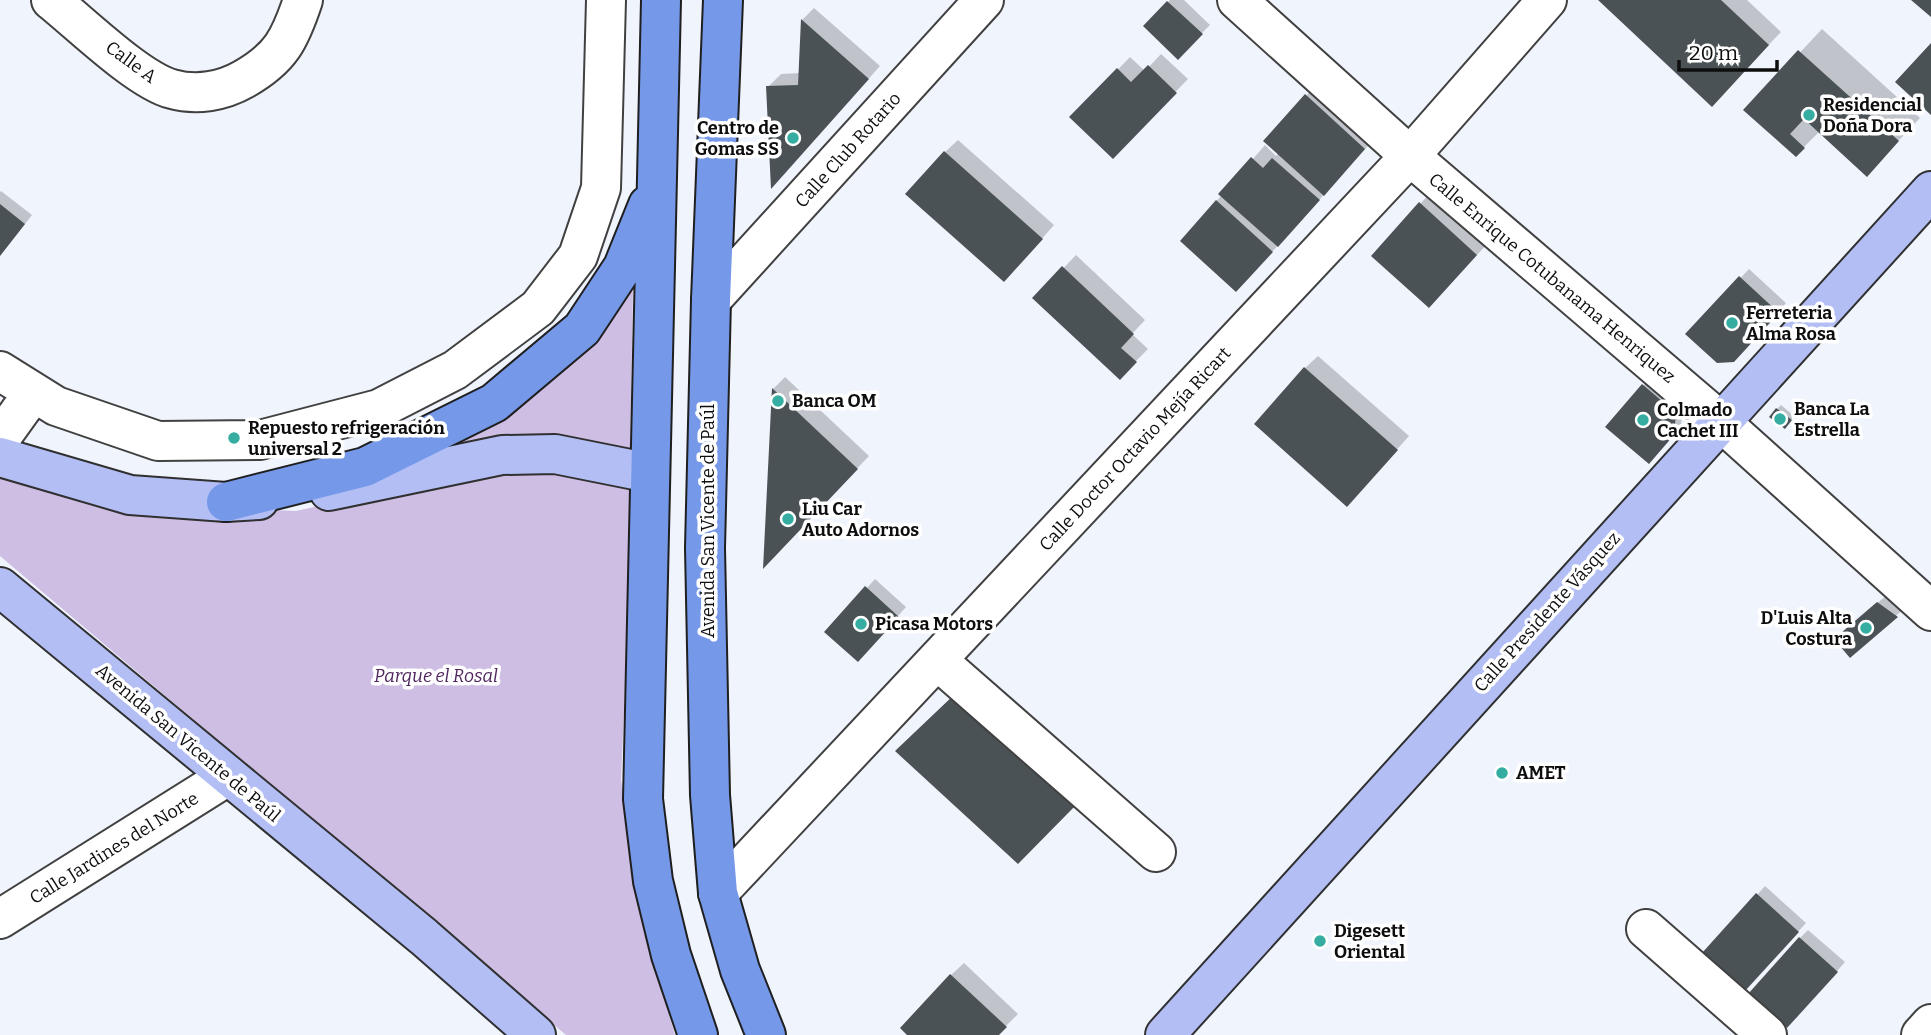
<svg xmlns="http://www.w3.org/2000/svg" width="1931" height="1035" viewBox="0 0 1931 1035" font-family="Bitter,serif">
	<rect width="100%" height="100%" fill="#f0f4fd"/>
	<!-- green -->
	<path fill="#cebee4" d="M 633,289 L 630,450 L 445,450 L 562,373 Z
		M 506,465 L 634,480 L 621,780 L 639,910 L 675,1035 L 566,1035 L 0,556 L 0,467 L 253,509 L 296,511 Z"/>
	<!-- shadow -->
	<path fill="#0003" d="M 1170,0 L 1184,0 L 1210,25 L 1178,57 L 1145,26 Z
		M 1603,0 L 1747,0 L 1781,32 L 1724,92 Z
		M 814,8 L 880,66 L 784,174 L 768,87 L 781,74 L 800,73 L 802,20 Z
		M 1822,29 L 1920,118 L 1867,174 L 1820,131 L 1796,155 L 1746,110 Z
		M 1161,54 L 1188,79 L 1113,156 L 1072,117 L 1130,57 L 1145,71 Z
		M 1318,83 L 1377,136 L 1245,282 L 1182,241 L 1265,145 L 1276,156 L 1279,153 L 1306,96 Z
		M 958,140 L 1054,225 L 1017,267 L 945,152 Z
		M 1,191 L 32,215 L 0,256 L 0,192 Z
		M 1432,191 L 1489,242 L 1442,293 L 1420,204 Z
		M 1076,255 L 1145,320 L 1132,334 L 1148,349 L 1132,365 L 1035,298 Z
		M 1749,269 L 1786,303 L 1742,351 L 1688,334 Z
		M 1318,356 L 1409,436 L 1359,492 L 1305,368 Z
		M 785,377 L 869,456 L 765,565 L 773,389 Z
		M 1651,377 L 1683,405 L 1681,425 L 1657,454 L 1643,386 Z
		M 1781,405 L 1794,416 L 1788,423 L 1777,409 Z
		M 875,579 L 906,607 L 866,652 L 827,632 Z
		M 1887,595 L 1905,608 L 1850,655 L 1844,631 Z
		M 1765,886 L 1806,923 L 1753,981 L 1757,895 Z
		M 1808,930 L 1845,962 L 1796,1018 L 1800,938 Z
		M 964,963 L 1018,1014 L 997,1035 L 910,1035 L 951,975 Z"/>
	<!-- building -->
	<path fill="#4b5255" d="M 1598,0 L 1721,0 L 1769,45 L 1712,107 Z
		M 1911,0 L 1931,0 L 1931,17 Z
		M 1167,1 L 1203,34 L 1178,60 L 1143,26 Z
		M 801,19 L 869,79 L 771,189 L 766,86 L 798,85 Z
		M 1931,43 L 1931,115 L 1895,82 Z
		M 1798,50 L 1899,141 L 1867,177 L 1804,119 L 1790,134 L 1805,148 L 1796,157 L 1743,110 Z
		M 1148,65 L 1177,93 L 1113,159 L 1069,117 L 1117,68 L 1131,82 Z
		M 1305,94 L 1365,149 L 1324,196 L 1263,141 Z
		M 944,151 L 1043,239 L 1004,282 L 905,194 Z
		M 1251,157 L 1263,168 L 1272,158 L 1320,200 L 1278,247 L 1218,194 Z
		M 1216,200 L 1273,252 L 1236,292 L 1180,241 Z
		M 1419,202 L 1477,255 L 1429,308 L 1371,256 Z
		M 0,204 L 25,224 L 0,256 Z
		M 1062,266 L 1134,334 L 1121,348 L 1137,362 L 1120,380 L 1032,298 Z
		M 1739,276 L 1779,313 L 1734,362 L 1717,363 L 1685,334 Z
		M 1304,367 L 1398,450 L 1347,507 L 1254,424 Z
		M 1642,384 L 1676,413 L 1674,435 L 1649,464 L 1605,427 Z
		M 772,388 L 858,469 L 763,569 Z
		M 1776,408 L 1792,420 L 1785,429 L 1769,417 Z
		M 865,586 L 899,617 L 858,662 L 824,632 Z
		M 1877,602 L 1898,617 L 1850,658 L 1834,639 Z
		M 956,693 L 1077,804 L 1018,864 L 895,751 Z
		M 1756,893 L 1799,932 L 1745,991 L 1702,953 Z
		M 1799,937 L 1838,972 L 1787,1028 L 1748,994 Z
		M 950,974 L 1007,1027 L 999,1035 L 907,1035 L 900,1028 Z"/>
	<g fill="none" stroke-linecap="round" stroke-linejoin="round">
		<!-- street casing -->
		<g stroke="#414141" stroke-width="42">
			<path id="street" d="M 51,0 C 80,23 138,80 172,89 C 197,96 223,91 244,79 C 281,58 290,39 303,0
				M 1237,0 L 1410,156 L 1720,421 L 1931,611
				M 711,300 L 984,0
				M 0,371 L 56,406 L 158,441 L 260,440 L 379,409 L 455,370 L 538,308 L 578,256 L 601,188 L 606,0
				M 0,439 L 33,393
				M 937,660 L 1156,852
				M 718,893 L 1410,156 L 1547,0
				M 0,919 L 228,776
				M 1646,929 L 1767,1035
				M 1921,1035 L 1931,1024"/>
		</g>
		<!-- secondary casing -->
		<g stroke="#303030" stroke-width="42">
			<path id="secondary" d="M 0,457 L 130,495 L 226,502 L 259,500
				M 329,491 L 502,455 L 555,454 L 650,473
				M 0,587 L 424,937 L 536,1035
				M 1165,1035 L 1931,191"/>
		</g>
		<!-- primary casing -->
		<g stroke="#1f1f1f" stroke-width="42">
			<path id="primary" d="M 661,0 L 643,799 L 653,881 L 671,955 L 698,1035
				M 723,0 L 711,300 L 705,548 L 710,795 L 718,893 L 740,970 L 766,1035
				M 226,502 L 365,467 L 494,403 L 582,329 L 623,267 L 648,205"/>
		</g>
		<!-- street -->
		<use href="#street" stroke="#fff" stroke-width="38"/>
		<!-- secondary -->
		<use href="#secondary" stroke="#b3bef5" stroke-width="38"/>
		<!-- primary -->
		<use href="#primary" stroke="#7598e8" stroke-width="38"/>
	</g>
	<!-- markers -->
	<g fill="#36ada1" stroke="#fff" stroke-width="2.5">
		<circle cx="1809" cy="115" r="7"/>
		<circle cx="793" cy="138" r="7"/>
		<circle cx="1732" cy="323" r="7"/>
		<circle cx="778" cy="401" r="7"/>
		<circle cx="1780" cy="419" r="7"/>
		<circle cx="1643" cy="420" r="7"/>
		<circle cx="234" cy="438" r="7"/>
		<circle cx="788" cy="519" r="7"/>
		<circle cx="861" cy="624" r="7"/>
		<circle cx="1866" cy="628" r="7"/>
		<circle cx="1502" cy="773" r="7"/>
		<circle cx="1320" cy="941" r="7"/>
	</g>
	<g text-anchor="middle" stroke-width="7" stroke-linejoin="round" paint-order="stroke">
		<!-- street labels -->
		<g font-size="18" fill="#0e0e0e" stroke="#fff">
			<text transform="translate(131 62) rotate(36)" y="6">Calle A</text>
			<text transform="translate(848 150) rotate(-48)" y="6">Calle Club Rotario</text>
			<text transform="translate(1552 278) rotate(40)" y="6">Calle Enrique Cotubanama Henriquez</text>
			<text transform="translate(1135 449) rotate(-47)" y="6">Calle Doctor Octavio Mejía Ricart</text>
			<text transform="translate(708 521) rotate(-90)" y="6">Avenida San Vicente de Paúl</text>
			<text transform="translate(1547 612) rotate(-48)" y="6">Calle Presidente Vásquez</text>
			<text transform="translate(188 743) rotate(40)" y="6">Avenida San Vicente de Paúl</text>
			<text transform="translate(114 848) rotate(-32)" y="6">Calle Jardines del Norte</text>
		</g>
		<!-- poi labels -->
		<g font-size="18" font-weight="bold" fill="#0e0e0e" stroke="#fff" text-anchor="start">
			<text x="1823" y="111">Residencial<tspan x="1823" dy="21">Doña Dora</tspan></text>
			<text x="779" y="134" text-anchor="end">Centro de<tspan x="779" dy="21">Gomas SS</tspan></text>
			<text x="1746" y="319">Ferreteria<tspan x="1746" dy="21">Alma Rosa</tspan></text>
			<text x="792" y="407">Banca OM</text>
			<text x="1794" y="415">Banca La<tspan x="1794" dy="21">Estrella</tspan></text>
			<text x="1657" y="416">Colmado<tspan x="1657" dy="21">Cachet III</tspan></text>
			<text x="248" y="434">Repuesto refrigeración<tspan x="248" dy="21">universal 2</tspan></text>
			<text x="802" y="515">Liu Car<tspan x="802" dy="21">Auto Adornos</tspan></text>
			<text x="1852" y="624" text-anchor="end">D'Luis Alta<tspan x="1852" dy="21">Costura</tspan></text>
			<text x="875" y="630">Picasa Motors</text>
			<text x="1516" y="779">AMET</text>
			<text x="1334" y="937">Digesett<tspan x="1334" dy="21">Oriental</tspan></text>
		</g>
		<!-- park labels -->
		<g font-size="18" font-style="italic" fill="#4f265e" stroke="#fff">
			<text x="436" y="682">Parque el Rosal</text>
		</g>
	</g>
	<!-- scale -->
	<path d="M1679 60v10h98v-10" fill="none" stroke="#0e0e0e" stroke-width="3.5"/>
	<text x="1689" y="60" font-size="21" fill="#0e0e0e" stroke="#ffffff" stroke-width="5" paint-order="stroke">20 m</text>
</svg>
